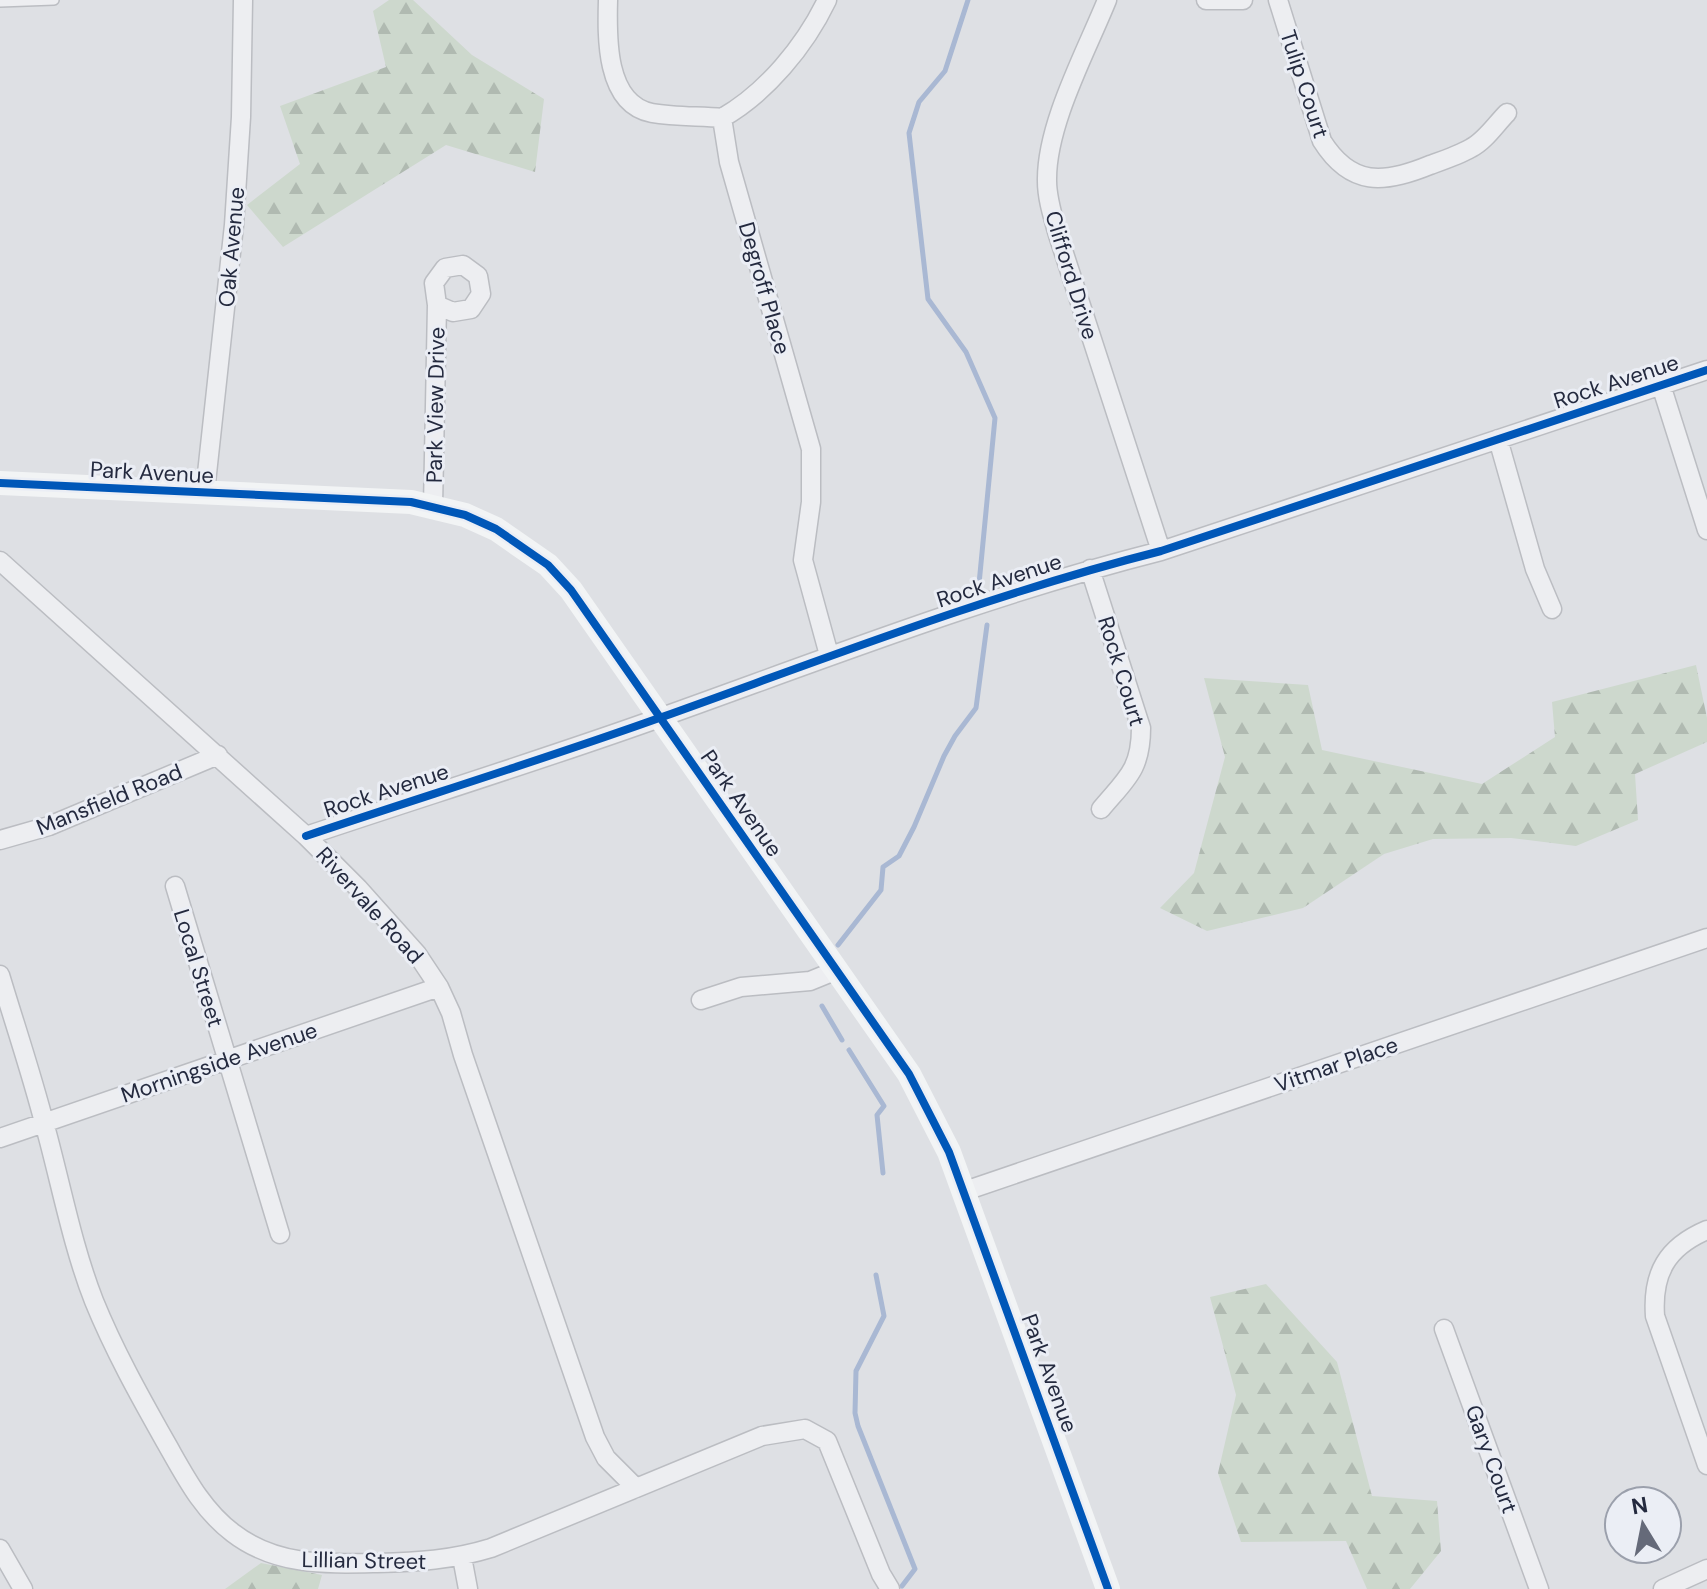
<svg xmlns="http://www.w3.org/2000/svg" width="1707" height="1589" viewBox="0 0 1707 1589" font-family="'DM Sans',sans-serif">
	<defs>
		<pattern id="forest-firs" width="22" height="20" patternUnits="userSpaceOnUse" patternTransform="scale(2)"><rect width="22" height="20" fill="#cdd8cd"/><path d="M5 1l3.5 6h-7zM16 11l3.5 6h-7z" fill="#b0bab1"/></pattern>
	</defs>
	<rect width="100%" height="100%" fill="#dee0e4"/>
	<!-- forest -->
	<path fill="url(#forest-firs)" d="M 389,0 L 413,0 L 472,55 L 544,99 L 535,172 L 446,145 L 283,247 L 247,205 L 300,164 L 280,106 L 386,67 L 373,11 Z
		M 1696,665 L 1707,718 L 1707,742 L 1635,774 L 1638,820 L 1576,846 L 1511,838 L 1433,839 L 1384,854 L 1303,908 L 1207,931 L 1160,908 L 1194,873 L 1225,757 L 1204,678 L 1308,685 L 1322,750 L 1482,784 L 1555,737 L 1552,702 Z
		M 1266,1284 L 1337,1362 L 1372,1496 L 1437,1501 L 1441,1551 L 1410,1589 L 1367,1589 L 1346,1541 L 1241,1542 L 1218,1473 L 1236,1395 L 1210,1297 Z
		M 261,1563 L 322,1575 L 318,1589 L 225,1589 Z"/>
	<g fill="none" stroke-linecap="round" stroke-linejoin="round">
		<!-- stream -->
		<path stroke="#a9b8d3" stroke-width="5" d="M 968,0 L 945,71 L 919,102 L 909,133 L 928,299 L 966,352 L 995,418 L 979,584
			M 838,945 L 881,890 L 883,867 L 899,856 L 914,827 L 944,756 L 955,736 L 976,708 L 987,625
			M 822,1006 L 842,1040
			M 849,1050 L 884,1106 L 877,1115 L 883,1173
			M 876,1275 L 884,1316 L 856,1371 L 855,1413 L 858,1426 L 915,1569 L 902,1586"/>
		<!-- lane casing -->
		<g stroke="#bbbdc2" stroke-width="12">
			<path id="lane" d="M 0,2 L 54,0"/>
		</g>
		<!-- street casing -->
		<g stroke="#bbbdc2" stroke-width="21">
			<path id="street" d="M 608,0 C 607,36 605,104 652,113 C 675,117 699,116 722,118
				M 1107,0 C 1086,52 1046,125 1047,181 C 1047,199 1053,217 1058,235 L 1161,551
				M 1206,0 L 1243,0
				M 1278,0 L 1322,141 C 1351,187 1384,184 1430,165 C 1444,160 1459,155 1471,148 C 1485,141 1496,124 1507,113
				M 722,118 L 729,162 L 811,449 L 811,502 L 803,560 L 829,655
				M 722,118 C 766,93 805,46 827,0
				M 463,265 L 478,276 L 481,294 L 471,309 L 453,312 L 437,305 L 434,283 L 445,268 Z
				M 1661,385 L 1707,530
				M 1498,439 L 1535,569 L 1552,609
				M 205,492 L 234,225 L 241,117 L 243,0
				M 433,506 L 437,305
				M 0,561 L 306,836 L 358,888 L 417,954 L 439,987 L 451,1013 L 463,1055 L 595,1437 L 606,1458 L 636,1488
				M 1090,569 L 1141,728 C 1141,770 1126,779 1101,809
				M 306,836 C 425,796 545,759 662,717 C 827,658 991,594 1161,551 L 1707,370
				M 0,840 L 49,826 L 218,755
				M 175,886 L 280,1234
				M 0,975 C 15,1025 32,1075 45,1126 C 61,1184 72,1245 94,1301 C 114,1350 139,1395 165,1441 C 184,1474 201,1509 233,1533 C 276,1566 326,1564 377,1563 C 417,1562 452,1560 491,1548 L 762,1436 L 805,1429 L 827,1441 L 881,1574 L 890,1589
				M 701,1000 L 741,987 L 810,981 L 837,970
				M 0,1138 L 439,987
				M 965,1191 L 1707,938
				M 1707,1230 C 1667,1247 1652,1273 1655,1316 L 1707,1465
				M 1444,1329 L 1539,1589
				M 0,1549 L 23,1589
				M 462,1557 L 468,1589
				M 1663,1589 L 1707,1569"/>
		</g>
		<!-- lane -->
		<use href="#lane" stroke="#edeef1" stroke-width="9"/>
		<!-- street -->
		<use href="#street" stroke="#edeef1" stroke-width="18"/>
		<!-- secondary -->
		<path stroke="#f2f4f5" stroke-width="24" d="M 0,483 L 411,502 L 465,515 L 496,529 L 548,565 L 571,590 L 909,1074 L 949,1152 L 1108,1589"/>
		<!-- cycleway casing -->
		<g stroke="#ebeef5" stroke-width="13">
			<path id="cycleway" d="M 0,483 L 411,502 L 465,515 L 496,529 L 548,565 L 571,590 L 909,1074 L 949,1152 L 1108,1589
				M 306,836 C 425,796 545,759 662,717 C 827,658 991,594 1161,551 L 1707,370"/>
		</g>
		<!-- cycleway -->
		<use href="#cycleway" stroke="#0057b8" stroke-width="8"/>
	</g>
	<g text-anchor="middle" stroke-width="6" stroke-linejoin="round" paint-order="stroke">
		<!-- street labels -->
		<g font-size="22" fill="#242a3f" stroke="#ebeef5">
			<text transform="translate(1305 84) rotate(72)" y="8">Tulip Court</text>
			<text transform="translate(231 247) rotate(-85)" y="8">Oak Avenue</text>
			<text transform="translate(1072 275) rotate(73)" y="8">Clifford Drive</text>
			<text transform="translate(765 288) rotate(74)" y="8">Degroff Place</text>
			<text transform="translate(1616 381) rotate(-18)" y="8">Rock Avenue</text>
			<text transform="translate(435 405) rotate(-89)" y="8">Park View Drive</text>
			<text transform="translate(152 472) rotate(3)" y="8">Park Avenue</text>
			<text transform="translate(999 580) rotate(-18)" y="8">Rock Avenue</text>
			<text transform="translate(1122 671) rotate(73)" y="8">Rock Court</text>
			<text transform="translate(386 790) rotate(-18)" y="8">Rock Avenue</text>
			<text transform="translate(109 799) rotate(-22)" y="8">Mansfield Road</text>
			<text transform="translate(742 803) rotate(55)" y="8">Park Avenue</text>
			<text transform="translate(370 905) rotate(48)" y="8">Rivervale Road</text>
			<text transform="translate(199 968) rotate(73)" y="8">Local Street</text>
			<text transform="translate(219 1062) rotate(-19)" y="8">Morningside Avenue</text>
			<text transform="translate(1336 1064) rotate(-19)" y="8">Vitmar Place</text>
			<text transform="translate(1050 1373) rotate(70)" y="8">Park Avenue</text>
			<text transform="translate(1492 1459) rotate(70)" y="8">Gary Court</text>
			<text transform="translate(364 1560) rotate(1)" y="8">Lillian Street</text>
		</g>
	</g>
	<!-- north arrow -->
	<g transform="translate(1643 1525) rotate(350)"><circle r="38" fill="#ebeef5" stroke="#9ba0ac" stroke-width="2"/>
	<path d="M0-6L14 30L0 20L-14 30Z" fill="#656a79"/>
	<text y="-12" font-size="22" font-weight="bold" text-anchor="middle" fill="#242a3f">N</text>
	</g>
</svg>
